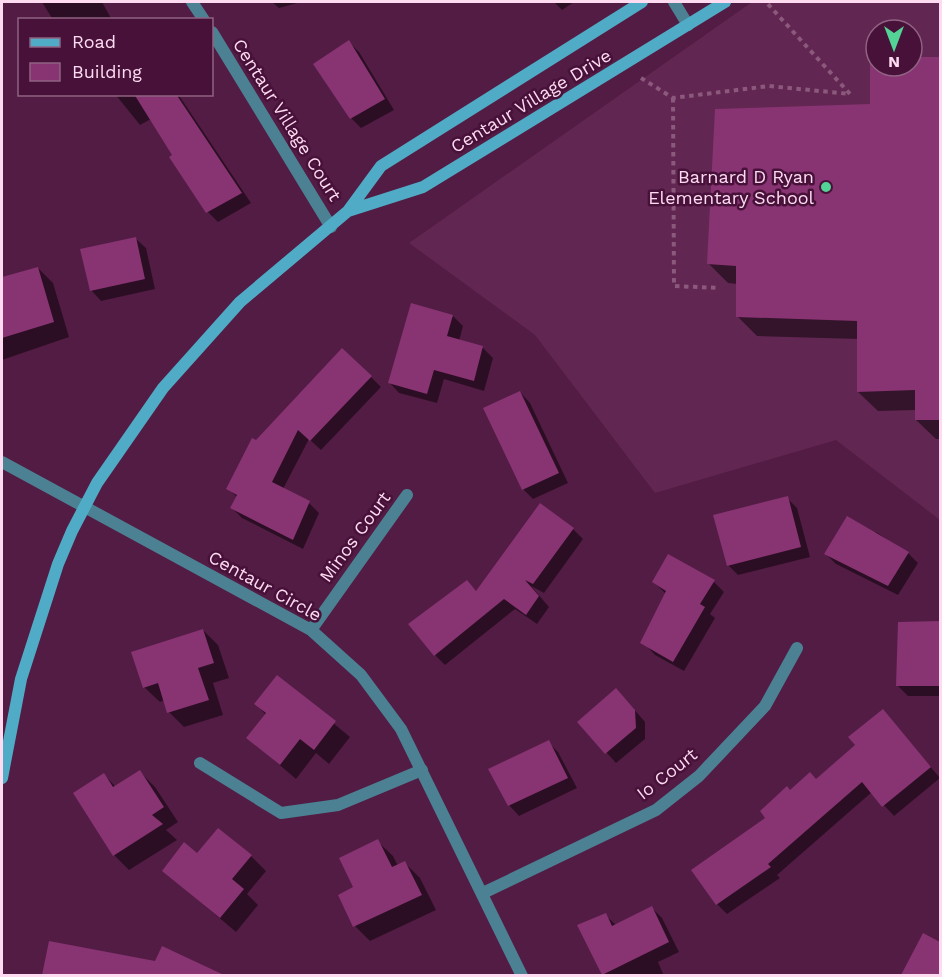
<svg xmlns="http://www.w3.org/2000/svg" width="942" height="977" viewBox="0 0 942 977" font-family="'Work Sans',sans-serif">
	<rect width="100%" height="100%" fill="#531c44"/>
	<!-- built -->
	<path fill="#622652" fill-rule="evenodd" d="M 752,2 L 940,2 L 940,520 L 836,440 L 655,493 L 535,335 L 409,243 ZM 876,30 L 912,30 L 912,66 L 876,66 Z"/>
	<!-- shadow -->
	<path fill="#0007" d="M 42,2 L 102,2 L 112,20 L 53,20 Z
		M 272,2 L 301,2 L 279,8 Z
		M 554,2 L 574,2 L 562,10 Z
		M 349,42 L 359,52 L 394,110 L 361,128 L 351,118 Z
		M 912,59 L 940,59 L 940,439 L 936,439 L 916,420 L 916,410 L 878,411 L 858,392 L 858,339 L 757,336 L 738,317 L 738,284 L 728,283 L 709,264 L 871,105 L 876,60 L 876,66 L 912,66 Z
		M 115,94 L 178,94 L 251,203 L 218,222 L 208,212 L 151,119 L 140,125 Z
		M 135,238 L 146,248 L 155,289 L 101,301 L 91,290 Z
		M 38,268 L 53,283 L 69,337 L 2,360 L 2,280 Z
		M 453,316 L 463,326 L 459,341 L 483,348 L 493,358 L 484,391 L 444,379 L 437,403 L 399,393 L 389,382 Z
		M 371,377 L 381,387 L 321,450 L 309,439 L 283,489 L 309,503 L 319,513 L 303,549 L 242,518 L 232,508 L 237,497 L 228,488 L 256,442 Z
		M 520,392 L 530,403 L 568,483 L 533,499 L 523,489 Z
		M 787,498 L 797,508 L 810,557 L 738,575 L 728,565 Z
		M 573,529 L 583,539 L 544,593 L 531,586 L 549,607 L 537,624 L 515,609 L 445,665 L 435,655 L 467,582 L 477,592 Z
		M 876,532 L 908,553 L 918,563 L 898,595 L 836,564 L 826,554 L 874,536 Z
		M 654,582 L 714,582 L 724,592 L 710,614 L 715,618 L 684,671 L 655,655 L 645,644 L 666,594 Z
		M 940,622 L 940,696 L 908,696 L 898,686 Z
		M 203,630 L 218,645 L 229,678 L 213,683 L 223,715 L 184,727 L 169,712 L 165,700 L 160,702 L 144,687 Z
		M 278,677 L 350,737 L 329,764 L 316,753 L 296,779 L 248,738 L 266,715 L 256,704 Z
		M 626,700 L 645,722 L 645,739 L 616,763 L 579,722 Z
		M 883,711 L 940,778 L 894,816 L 872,792 L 777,875 L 780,878 L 727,914 L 717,904 L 767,818 L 790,791 L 816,781 L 857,745 Z
		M 548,742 L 558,752 L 577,788 L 519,816 L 509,805 L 490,770 Z
		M 140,772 L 155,787 L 178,822 L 166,830 L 177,840 L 129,870 L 114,855 L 75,793 L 104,775 L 116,787 Z
		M 377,841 L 393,856 L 398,866 L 405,863 L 420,878 L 436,910 L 370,941 L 355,926 L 355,888 Z
		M 198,855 L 251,856 L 266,871 L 247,894 L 258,905 L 236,932 L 164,871 Z
		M 652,908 L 662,918 L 679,952 L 658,962 L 664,976 L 603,976 L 579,926 L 605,915 L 616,925 Z
		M 924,935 L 940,944 L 940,976 L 902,976 Z
		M 50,943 L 155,963 L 163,948 L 221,976 L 43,976 Z"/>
	<!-- building -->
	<path fill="#883372" d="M 349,40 L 385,99 L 350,119 L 313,64 Z
		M 912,57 L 940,57 L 940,420 L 915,420 L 915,390 L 857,392 L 857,321 L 736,317 L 736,266 L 707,264 L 715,109 L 870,104 L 870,58 L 876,58 L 876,66 L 912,66 Z
		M 134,94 L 176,94 L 242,193 L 206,213 L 169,157 L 172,155 Z
		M 136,237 L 145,279 L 90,291 L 80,249 Z
		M 38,267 L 54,322 L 2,338 L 2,277 Z
		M 411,303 L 453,315 L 447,336 L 483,346 L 474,381 L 434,370 L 427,394 L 388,383 Z
		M 342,348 L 372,376 L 310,441 L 298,430 L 272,482 L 310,501 L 293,540 L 230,508 L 237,495 L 226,489 L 252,438 L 256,440 Z
		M 520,391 L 559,473 L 522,490 L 483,408 Z
		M 788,496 L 801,547 L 727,566 L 713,515 Z
		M 540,503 L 574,528 L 533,584 L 525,580 L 539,596 L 526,615 L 504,599 L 434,656 L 408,624 L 467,580 L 476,591 Z
		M 847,516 L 909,552 L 888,586 L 824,554 Z
		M 668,554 L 715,580 L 700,604 L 705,607 L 673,662 L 640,643 L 666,591 L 652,582 Z
		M 940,621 L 940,686 L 896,686 L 898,622 Z
		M 203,629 L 214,663 L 198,668 L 209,700 L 167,713 L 158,683 L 143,688 L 131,652 Z
		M 277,675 L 336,721 L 314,750 L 300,739 L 280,765 L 246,738 L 266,713 L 254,704 Z
		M 616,688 L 635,710 L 636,728 L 605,754 L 577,722 Z
		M 883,709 L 931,767 L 882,807 L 862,782 L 768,864 L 771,867 L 716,905 L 691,870 L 765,818 L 760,811 L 787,786 L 790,790 L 810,772 L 816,779 L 855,745 L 848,737 Z
		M 549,740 L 568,778 L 508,806 L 488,769 Z
		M 140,770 L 164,807 L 152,815 L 163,824 L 113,856 L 73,793 L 104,773 L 113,787 Z
		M 218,828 L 252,855 L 232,879 L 244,889 L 220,918 L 162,871 L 184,842 L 197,853 Z
		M 378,839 L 392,867 L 405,861 L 422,895 L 353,927 L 338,895 L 353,887 L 339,858 Z
		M 652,906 L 669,942 L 602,975 L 577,925 L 606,913 L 612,926 Z
		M 923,933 L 940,942 L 940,975 L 901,975 Z
		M 49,941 L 155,961 L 162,946 L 224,975 L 42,975 Z"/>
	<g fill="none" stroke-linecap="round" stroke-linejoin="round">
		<!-- path -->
		<path stroke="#8a597c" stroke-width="4" stroke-dasharray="4.5 4.5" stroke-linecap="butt" d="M 641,78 L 673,98 L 769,86 L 850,94 L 766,2
			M 673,98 L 674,286 L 720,288"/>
		<!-- lane -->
		<path stroke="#4b8192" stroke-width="12" d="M 200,763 L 281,813 L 338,805 L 422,770"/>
		<!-- street -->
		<path stroke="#4b8192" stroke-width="12" d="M 192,2 L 204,20
			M 674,2 L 688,25
			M 212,32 L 331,227
			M 2,462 L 311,630 L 361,675 L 401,729 L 522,976
			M 311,630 L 407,495
			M 483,893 L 656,810 L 699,776 L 765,706 L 797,648"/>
		<!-- secondary -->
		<path stroke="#50acc6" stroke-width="12" d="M 348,211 L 423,187 L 725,2
			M 2,778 L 21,679 L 58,564 L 72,531 L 97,483 L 163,388 L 240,302 L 348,211 L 381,166 L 642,2"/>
	</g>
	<!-- markers -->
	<circle fill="#53d396" stroke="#47113a" stroke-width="2" cx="826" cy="187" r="6"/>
	<g text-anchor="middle" stroke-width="5" stroke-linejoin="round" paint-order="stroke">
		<!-- street labels -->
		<g font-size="18" fill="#fedbf1" stroke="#47113a">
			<text transform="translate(531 101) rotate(-31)" y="6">Centaur Village Drive</text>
			<text transform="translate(287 120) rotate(58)" y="6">Centaur Village Court</text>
			<text transform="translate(355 537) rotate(-54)" y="6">Minos Court</text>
			<text transform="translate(265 586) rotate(29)" y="6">Centaur Circle</text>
			<text transform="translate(667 774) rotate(-38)" y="6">Io Court</text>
		</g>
		<!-- poi labels -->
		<g font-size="18" fill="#fedbf1" stroke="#47113a" text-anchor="end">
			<text x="814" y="183">Barnard D Ryan<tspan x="814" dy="21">Elementary School</tspan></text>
		</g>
	</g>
	<!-- border -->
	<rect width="942" height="977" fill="none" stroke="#fedbf1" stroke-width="6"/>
	<!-- legend -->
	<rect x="18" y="18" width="195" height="78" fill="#47113a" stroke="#906283" stroke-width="1.5"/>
	<rect x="30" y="38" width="30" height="9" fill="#50acc6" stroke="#906283" stroke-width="1.5"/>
	<text x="72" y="48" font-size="18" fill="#fedbf1">Road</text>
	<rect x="30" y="63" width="30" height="18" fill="#883372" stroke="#906283" stroke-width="1.5"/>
	<text x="72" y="78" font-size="18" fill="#fedbf1">Building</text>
	<!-- north arrow -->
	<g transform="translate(894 48) rotate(180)"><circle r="28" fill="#47113a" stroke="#906283" stroke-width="1.5"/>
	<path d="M0-4.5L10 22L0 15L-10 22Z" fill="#53d396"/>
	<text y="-9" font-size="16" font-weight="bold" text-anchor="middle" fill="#fedbf1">N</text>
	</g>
</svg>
